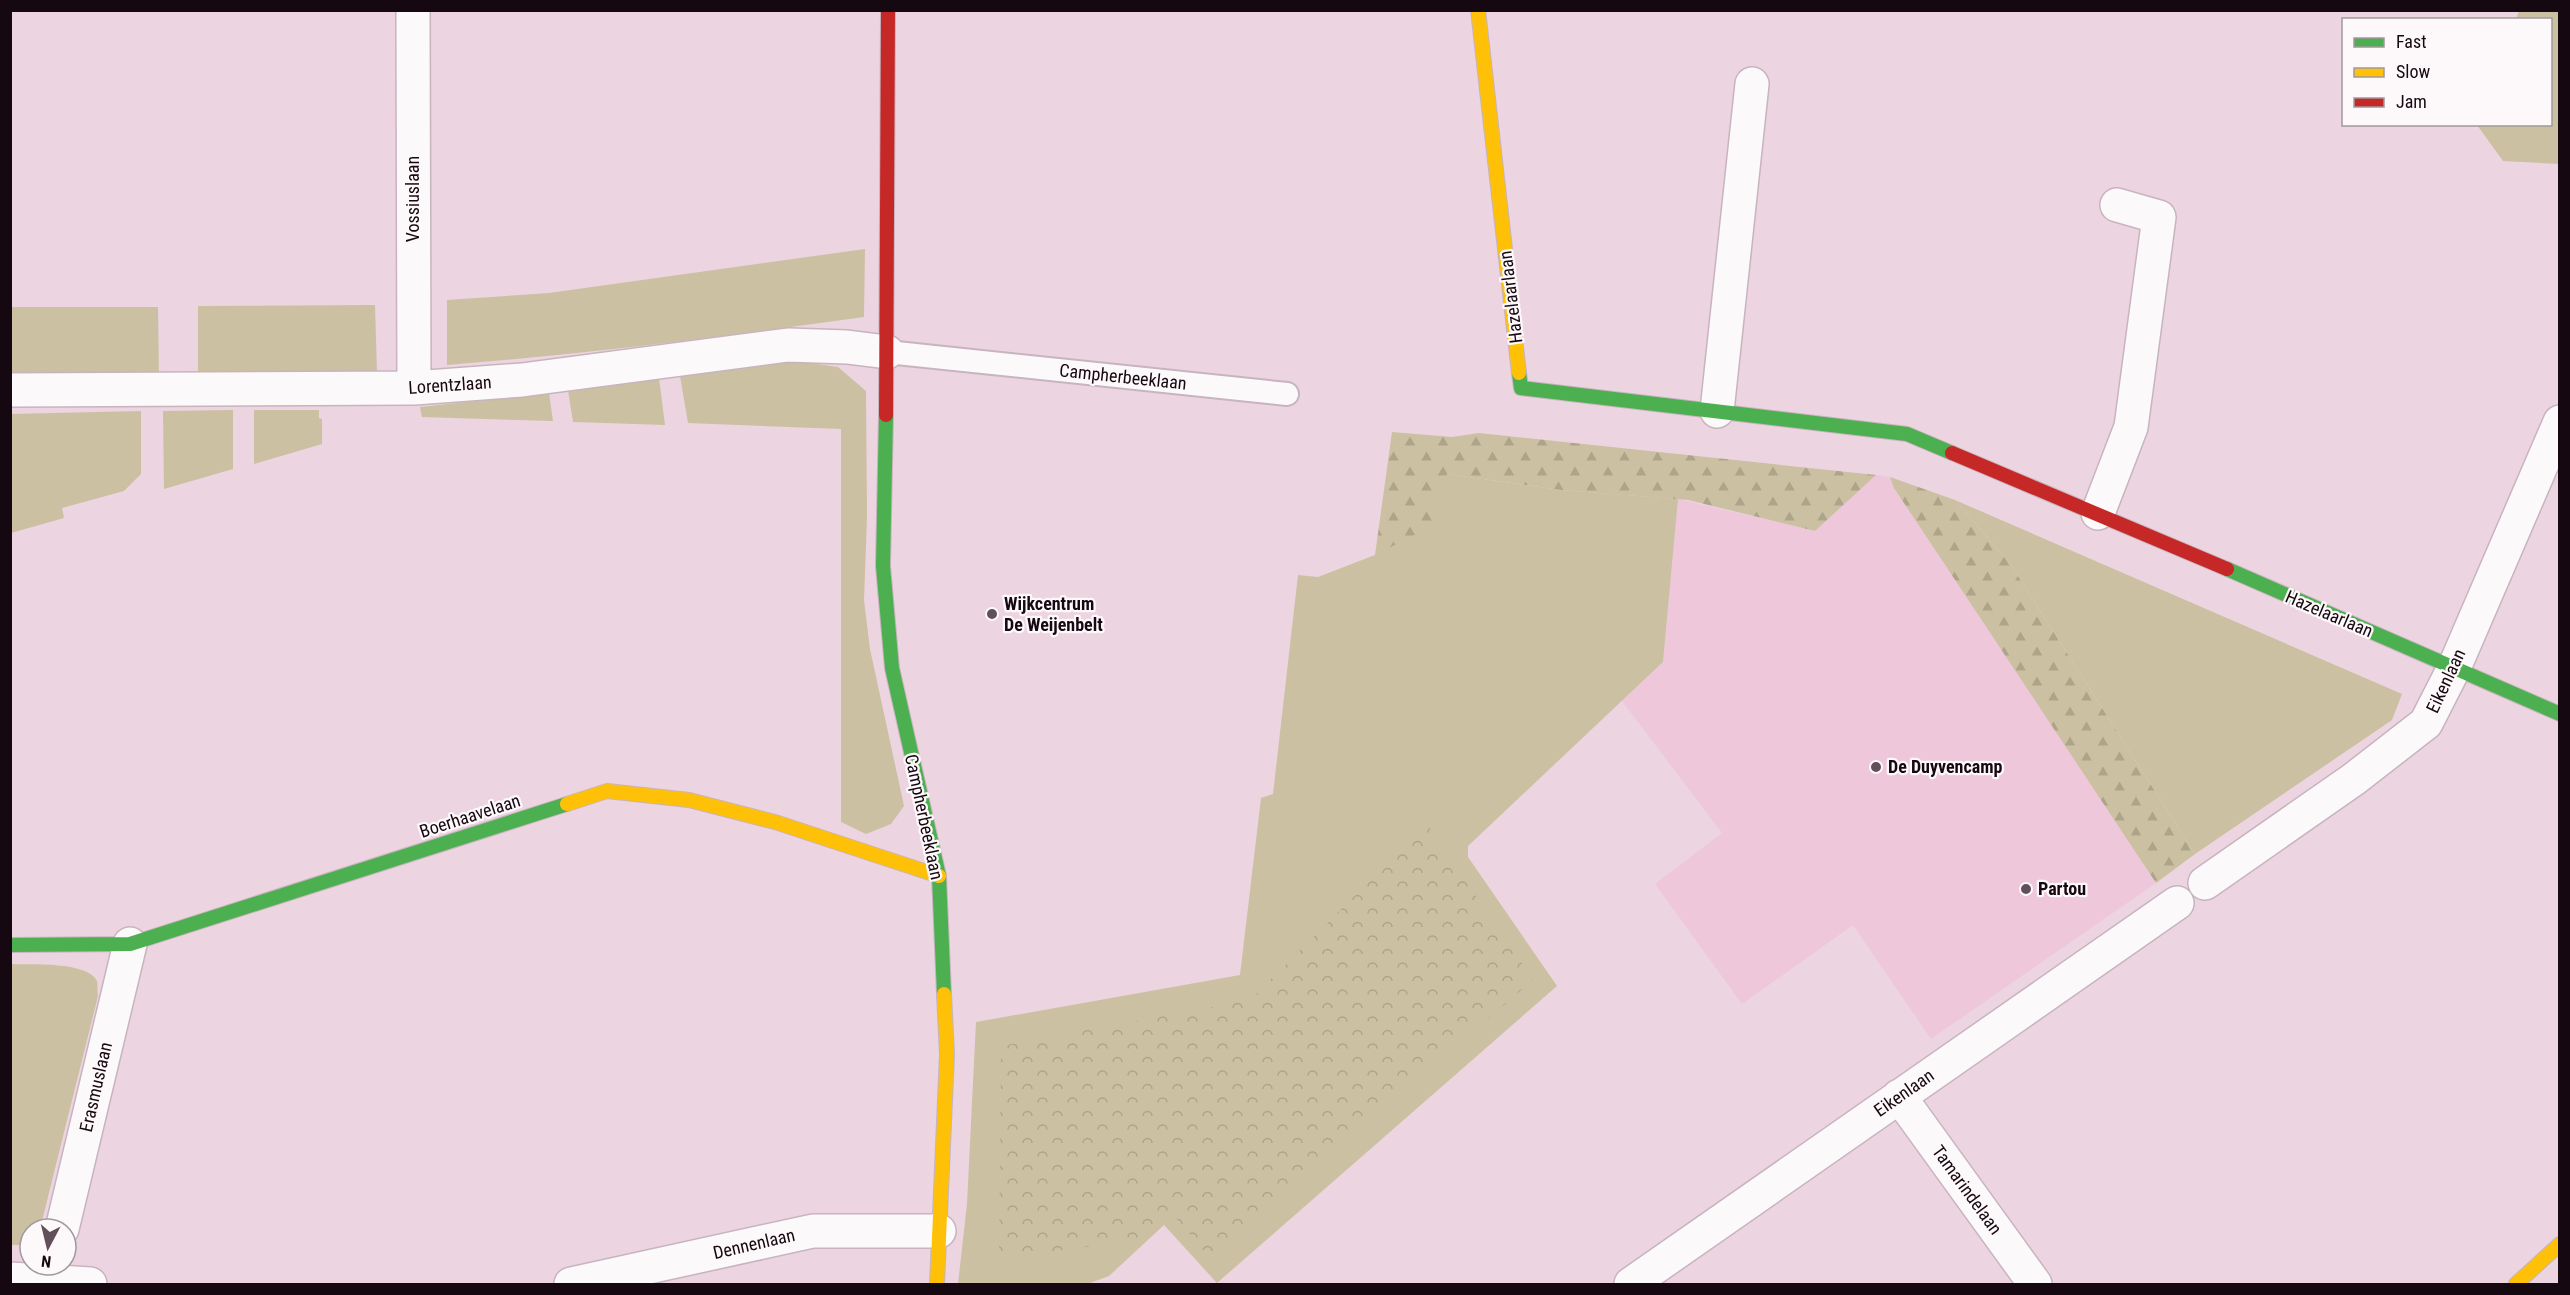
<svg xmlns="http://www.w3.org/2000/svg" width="2570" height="1295" viewBox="0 0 2570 1295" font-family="'Roboto Condensed',sans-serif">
	<defs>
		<pattern id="forest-firs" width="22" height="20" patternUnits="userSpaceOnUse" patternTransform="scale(1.5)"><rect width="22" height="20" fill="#cbc0a1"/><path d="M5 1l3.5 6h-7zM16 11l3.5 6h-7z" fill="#aea48a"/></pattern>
		<pattern id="park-crowns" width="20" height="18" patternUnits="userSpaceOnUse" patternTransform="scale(1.5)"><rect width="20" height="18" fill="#cbc0a1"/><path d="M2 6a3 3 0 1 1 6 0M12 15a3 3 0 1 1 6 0" fill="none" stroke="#aea48a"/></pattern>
	</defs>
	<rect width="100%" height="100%" fill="#ecd4e1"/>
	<!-- built -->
	<path fill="#eec7db" d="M 1876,475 L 1890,477 L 1894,488 L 2156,883 L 1931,1039 L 1853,925 L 1742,1004 L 1655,884 L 1722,833 L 1622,701 L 1663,662 L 1678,499 L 1815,531 Z"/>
	<!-- grass -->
	<path fill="#cbc0a1" d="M 2519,11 L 2559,11 L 2559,164 L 2503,161 L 2477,125 L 2550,124 L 2550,20 L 2516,19 Z
		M 865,249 L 864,317 C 725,336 587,354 447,365 L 447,300 L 549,293 Z
		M 375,305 L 377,373 L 198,377 L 198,306 Z
		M 11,307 L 158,307 L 159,377 L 11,379 Z
		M 796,361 L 838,367 L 866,391 L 867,517 L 864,600 L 870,649 L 904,806 L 891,824 L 866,834 L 841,822 L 841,429 L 688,423 L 680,376 Z
		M 659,378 L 665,425 L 573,422 L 568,390 Z
		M 549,393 L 553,421 L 422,417 L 420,407 Z
		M 233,410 L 233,469 L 164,489 L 163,411 Z
		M 254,410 L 319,410 L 319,418 L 322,419 L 322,444 L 254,464 Z
		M 141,411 L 141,474 L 124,491 L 62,508 L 64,518 L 11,533 L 11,414 Z
		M 1447,474 L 1561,490 L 1678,499 L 1663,662 L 1468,846 L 1468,857 L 1557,986 L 1217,1283 L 1164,1225 L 1109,1276 L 1087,1284 L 958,1284 L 967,1204 L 976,1022 L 1240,975 L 1261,798 L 1273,794 L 1298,575 L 1318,577 L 1375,555 Z
		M 1955,500 L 2402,694 L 2392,720 L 2195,854 L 2011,565 Z
		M 11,964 C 30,965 87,961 97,981 C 98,985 97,992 98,996 L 40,1229 L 30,1229 L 30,1245 L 11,1245 Z"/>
	<!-- forest -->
	<path fill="url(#forest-firs)" d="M 1392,432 L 1452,437 L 1479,433 L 1876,475 L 1815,531 L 1688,500 L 1561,490 L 1447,474 L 1432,526 L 1375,555 Z
		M 1890,477 L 1955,500 L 2011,565 L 2195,854 L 2156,883 L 1894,488 Z"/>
	<!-- park -->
	<path fill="url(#park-crowns)" d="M 1427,824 L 1533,980 L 1211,1259 L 1169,1210 L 1134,1240 L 999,1259 L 1001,1046 L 1250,1000 Z"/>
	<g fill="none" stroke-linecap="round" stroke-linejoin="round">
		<!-- lane casing -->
		<g stroke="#c7b4be" stroke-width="26">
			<path id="lane" d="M 887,352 L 1287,394"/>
		</g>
		<!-- street casing -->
		<g stroke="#c7b4be" stroke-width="36">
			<path id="street" d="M 413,10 L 414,388
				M 10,390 L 414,388 L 522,380 L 788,345 L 847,347 L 887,352
				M 1717,411 L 1752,84
				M 2098,513 L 2131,427 L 2159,217 L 2117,205
				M 2205,883 L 2354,779 L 2426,723 L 2454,668 L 2560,422
				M 1899,1096 L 2035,1284
				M 62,1229 L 130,944
				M 10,1279 L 90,1284
				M 571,1284 L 813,1231 L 939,1231
				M 1631,1284 L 2177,903"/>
		</g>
		<!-- fast casing -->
		<g stroke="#c7b4be" stroke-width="16">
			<path id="fast" d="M 1519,373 L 1521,388 L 1907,434 L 1952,453
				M 886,415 L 883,566 L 892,668 L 939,876 L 944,994
				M 2227,569 L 2560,714
				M 10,945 L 130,944 L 567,804"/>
		</g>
		<!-- slow casing -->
		<g stroke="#c7b4be" stroke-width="16">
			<path id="slow" d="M 1478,10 L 1519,373
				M 567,804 L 607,791 L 689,800 L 775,822 L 939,876
				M 937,1284 L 947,1054 L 944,994
				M 2516,1284 L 2560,1244"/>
		</g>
		<!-- jam casing -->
		<g stroke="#c7b4be" stroke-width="16">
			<path id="jam" d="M 886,415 L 888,10
				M 1952,453 L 2227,569"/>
		</g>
		<!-- lane -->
		<use href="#lane" stroke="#fcf9fa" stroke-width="22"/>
		<!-- street -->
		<use href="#street" stroke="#fcf9fa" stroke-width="33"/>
		<!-- fast -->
		<use href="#fast" stroke="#4caf50" stroke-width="14"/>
		<!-- slow -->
		<use href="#slow" stroke="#ffc107" stroke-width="14"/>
		<!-- jam -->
		<use href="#jam" stroke="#c62828" stroke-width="14"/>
	</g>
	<!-- markers -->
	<g fill="#614f59" stroke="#fdf9fb" stroke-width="2">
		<circle cx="992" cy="614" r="6"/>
		<circle cx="1876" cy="767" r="6"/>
		<circle cx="2026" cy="889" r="6"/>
	</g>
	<g text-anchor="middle" stroke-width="4.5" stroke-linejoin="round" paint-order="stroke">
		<!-- street labels -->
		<g font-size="18" fill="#160810" stroke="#fdf9fb">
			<text transform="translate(413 199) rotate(-90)" y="6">Vossiuslaan</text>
			<text transform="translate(1511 297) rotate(-97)" y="6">Hazelaarlaan</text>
			<text transform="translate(1123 377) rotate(6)" y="6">Campherbeeklaan</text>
			<text transform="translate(450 385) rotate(-4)" y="6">Lorentzlaan</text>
			<text transform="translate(2329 614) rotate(23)" y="6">Hazelaarlaan</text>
			<text transform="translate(2446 681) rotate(-65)" y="6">Eikenlaan</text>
			<text transform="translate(470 816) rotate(-18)" y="6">Boerhaavelaan</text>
			<text transform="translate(924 817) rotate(78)" y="6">Campherbeeklaan</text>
			<text transform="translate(96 1087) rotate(-77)" y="6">Erasmuslaan</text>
			<text transform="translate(1904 1093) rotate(-35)" y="6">Eikenlaan</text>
			<text transform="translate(1967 1190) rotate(54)" y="6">Tamarindelaan</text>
			<text transform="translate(754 1244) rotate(-13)" y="6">Dennenlaan</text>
		</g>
		<!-- poi labels -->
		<g font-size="18" font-weight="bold" fill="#160810" stroke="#fdf9fb" text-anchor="start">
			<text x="1004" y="610">Wijkcentrum<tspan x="1004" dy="21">De Weijenbelt</tspan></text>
			<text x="1888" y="773">De Duyvencamp</text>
			<text x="2038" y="895">Partou</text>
		</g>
	</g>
	<!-- border -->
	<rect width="2570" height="1295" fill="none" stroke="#160810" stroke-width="24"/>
	<!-- legend -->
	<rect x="2342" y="18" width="210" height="108" fill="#fdf9fb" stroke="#a1999d" stroke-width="1.5"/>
	<rect x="2354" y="38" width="30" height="9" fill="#4caf50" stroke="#a1999d" stroke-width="1.5"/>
	<text x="2396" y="48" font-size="18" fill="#160810">Fast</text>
	<rect x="2354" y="68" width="30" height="9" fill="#ffc107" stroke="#a1999d" stroke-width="1.5"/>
	<text x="2396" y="78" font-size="18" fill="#160810">Slow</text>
	<rect x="2354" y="98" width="30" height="9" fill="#c62828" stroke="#a1999d" stroke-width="1.5"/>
	<text x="2396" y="108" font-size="18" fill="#160810">Jam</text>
	<!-- north arrow -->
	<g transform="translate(48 1247) rotate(187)"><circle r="28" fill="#fdf9fb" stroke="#a1999d" stroke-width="1.5"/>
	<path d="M0-4.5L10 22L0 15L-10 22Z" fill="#614f59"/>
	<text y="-9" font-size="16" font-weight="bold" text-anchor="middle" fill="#160810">N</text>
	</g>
</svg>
